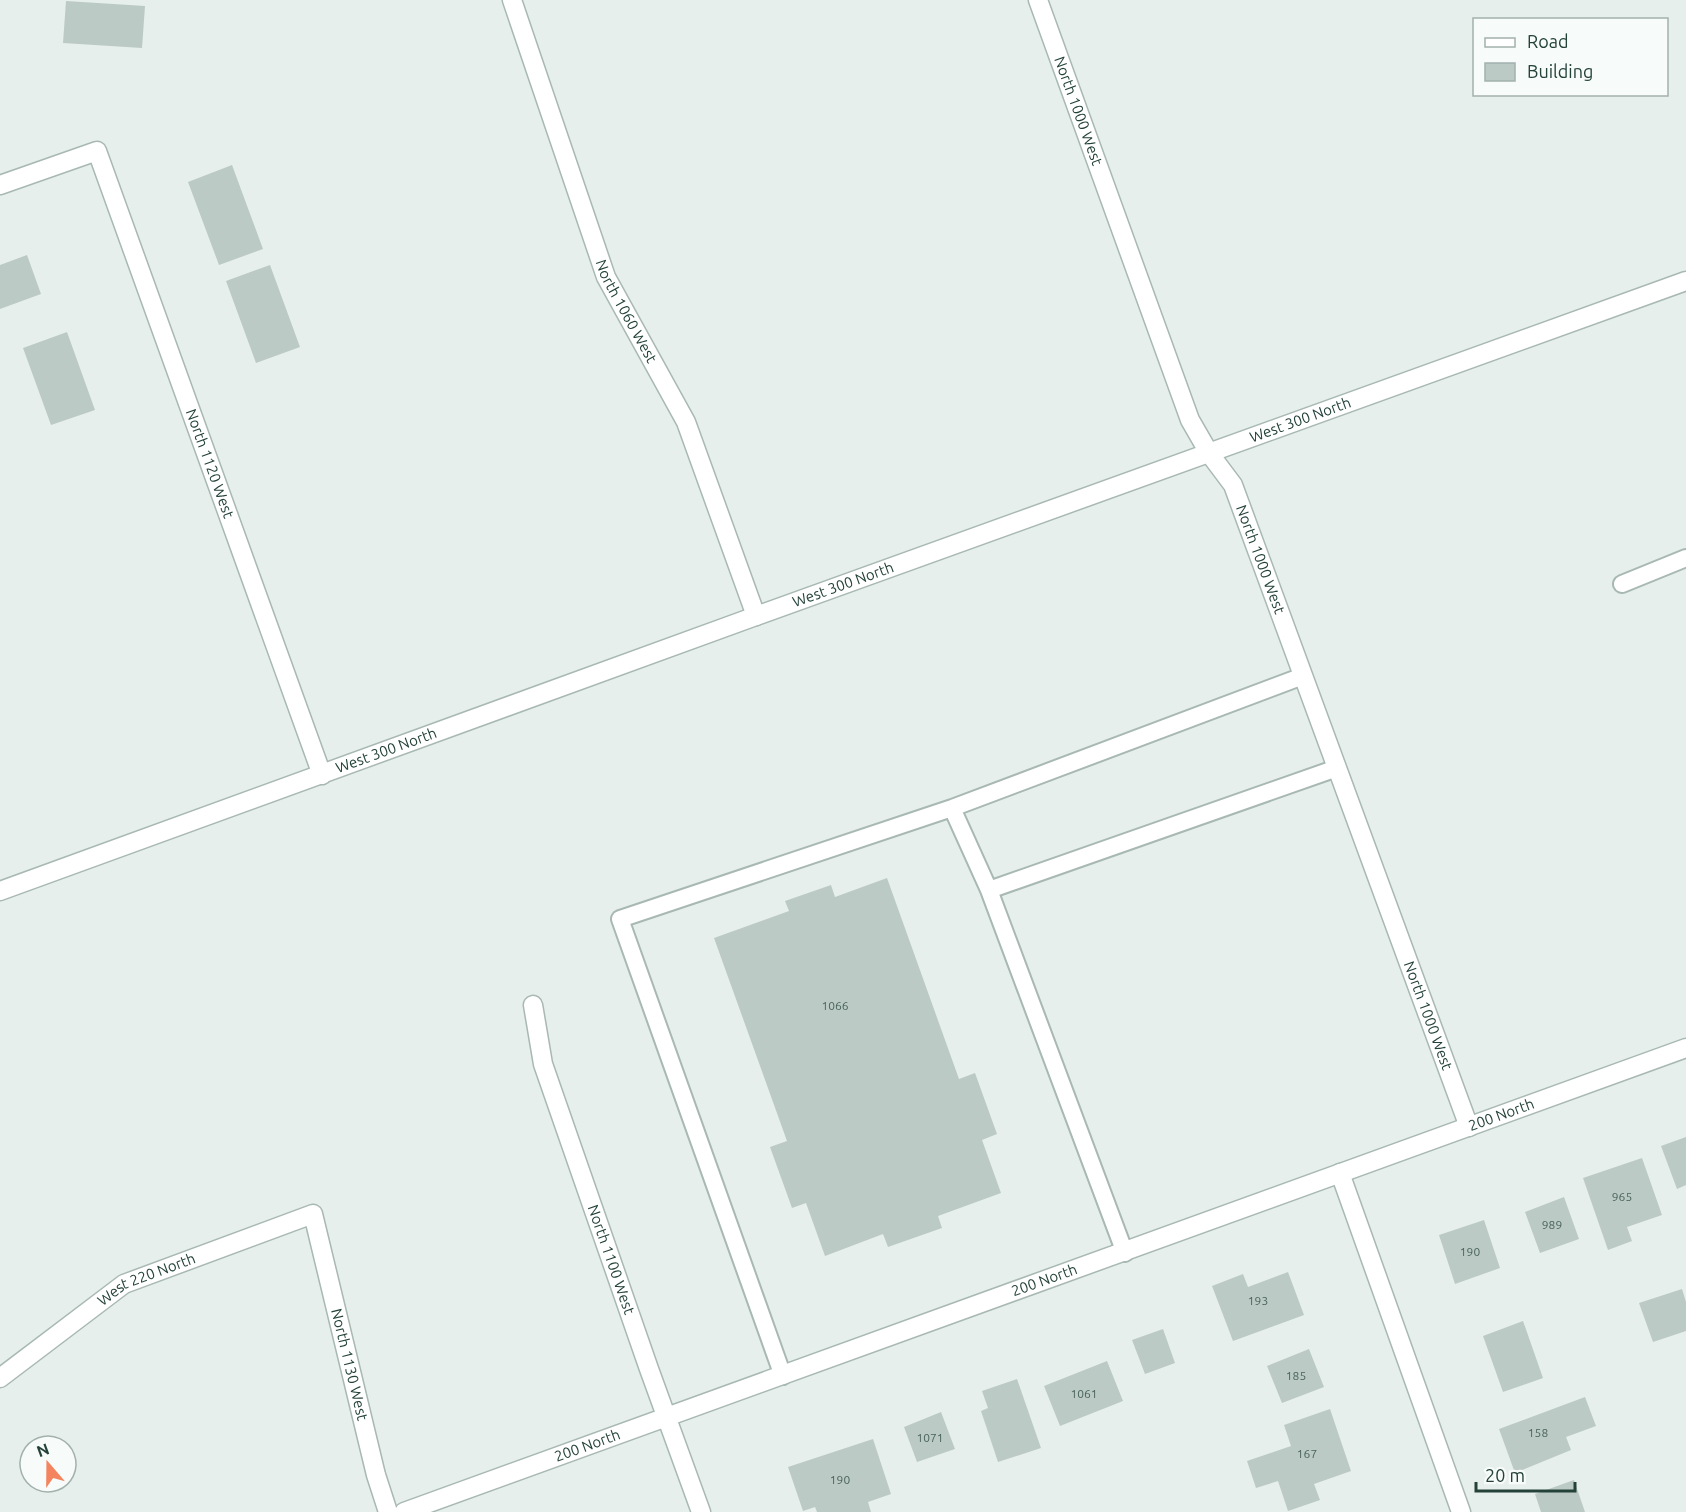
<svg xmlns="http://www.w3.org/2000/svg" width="1686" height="1512" viewBox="0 0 1686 1512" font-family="Ubuntu,sans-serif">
	<rect width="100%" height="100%" fill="#e6efeb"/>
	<!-- building -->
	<path fill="#bbcac4" d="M 66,1 L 145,6 L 142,48 L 63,43 Z
		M 232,165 L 263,249 L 219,265 L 188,182 Z
		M 27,255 L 41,294 L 0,309 L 0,265 Z
		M 270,265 L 300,347 L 256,363 L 226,281 Z
		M 67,332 L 95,410 L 51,425 L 23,348 Z
		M 887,878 L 959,1079 L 975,1073 L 997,1134 L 982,1140 L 1001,1193 L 938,1216 L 942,1228 L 888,1247 L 883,1234 L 825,1256 L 806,1203 L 792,1208 L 770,1147 L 787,1141 L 714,938 L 789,911 L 785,901 L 831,885 L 835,897 Z
		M 1686,1137 L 1686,1185 L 1677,1189 L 1661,1146 Z
		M 1642,1158 L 1662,1215 L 1627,1227 L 1632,1241 L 1608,1250 L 1583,1178 Z
		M 1564,1197 L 1579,1239 L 1540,1253 L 1525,1212 Z
		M 1484,1220 L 1500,1268 L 1455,1284 L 1439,1235 Z
		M 1288,1272 L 1304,1315 L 1233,1341 L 1212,1286 L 1243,1274 L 1248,1287 Z
		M 1682,1289 L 1686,1302 L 1686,1331 L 1653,1342 L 1639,1303 Z
		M 1523,1321 L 1543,1378 L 1503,1392 L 1483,1336 Z
		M 1163,1329 L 1175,1363 L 1145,1374 L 1132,1340 Z
		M 1309,1349 L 1324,1387 L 1282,1403 L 1267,1366 Z
		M 1107,1361 L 1123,1401 L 1060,1426 L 1044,1386 Z
		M 1017,1379 L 1041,1448 L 998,1462 L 981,1411 L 988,1408 L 982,1391 Z
		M 1585,1397 L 1596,1426 L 1566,1437 L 1571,1450 L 1515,1473 L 1499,1429 Z
		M 1330,1409 L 1351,1471 L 1314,1484 L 1320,1500 L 1288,1511 L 1278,1481 L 1256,1488 L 1247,1461 L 1291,1446 L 1284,1425 Z
		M 941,1412 L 955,1449 L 917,1462 L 904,1427 Z
		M 873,1439 L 891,1494 L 868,1502 L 871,1512 L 817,1512 L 815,1507 L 803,1511 L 788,1467 Z
		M 1574,1480 L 1585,1512 L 1541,1512 L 1535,1494 Z"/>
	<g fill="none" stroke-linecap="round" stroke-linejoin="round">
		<!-- service casing -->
		<g stroke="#a8b8b2" stroke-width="20">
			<path id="service" d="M 1622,584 L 1686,558
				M 952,808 L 989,890
				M 1125,1253 L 989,890 L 1337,768
				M 783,1376 L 620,919 L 952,808 L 1303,676"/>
		</g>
		<!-- minor casing -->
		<g stroke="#a8b8b2" stroke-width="21">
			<g id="minor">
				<path id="s1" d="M 512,0 L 606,277 L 686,422 L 756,616"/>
				<path id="s2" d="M 1038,0 L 1190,420 L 1209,453 L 1233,485 L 1469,1127"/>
				<path id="s3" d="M 0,185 L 97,151 L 322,775"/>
				<path id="s4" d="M 0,891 L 756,616 L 1686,281"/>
				<path id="s5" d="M 533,1005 L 543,1064 L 649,1369 L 701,1512"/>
				<path d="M 1340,1173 L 1461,1512"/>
				<path id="s6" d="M 0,1378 L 124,1284 L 313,1214 L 376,1475 L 388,1512"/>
				<path id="s7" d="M 404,1512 L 1686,1048"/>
			</g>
		</g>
		<!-- service -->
		<use href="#service" stroke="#fff" stroke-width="16"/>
		<!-- minor -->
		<use href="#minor" stroke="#fff" stroke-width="18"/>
	</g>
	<g text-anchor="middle" stroke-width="5" stroke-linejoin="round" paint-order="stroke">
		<!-- number labels -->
		<g font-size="12" fill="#4a645c">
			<text x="835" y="1010">1066</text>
			<text x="1622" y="1201">965</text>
			<text x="1552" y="1229">989</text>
			<text x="1470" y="1256">190</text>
			<text x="1258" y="1305">193</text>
			<text x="1296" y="1380">185</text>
			<text x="1084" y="1398">1061</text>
			<text x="1538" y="1437">158</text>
			<text x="930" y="1442">1071</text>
			<text x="1307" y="1458">167</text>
			<text x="840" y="1484">190</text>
		</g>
		<!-- street labels -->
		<g font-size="15" fill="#24423a" stroke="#f7fbf9">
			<text dy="5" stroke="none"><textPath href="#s2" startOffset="118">North 1000 West</textPath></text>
			<text dy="5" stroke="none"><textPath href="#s1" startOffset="332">North 1060 West</textPath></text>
			<text dy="5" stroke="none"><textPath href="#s4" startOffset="1383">West 300 North</textPath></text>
			<text dy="5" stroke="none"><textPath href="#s3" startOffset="435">North 1120 West</textPath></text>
			<text dy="5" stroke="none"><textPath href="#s2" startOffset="604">North 1000 West</textPath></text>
			<text dy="5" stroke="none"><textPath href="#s4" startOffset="897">West 300 North</textPath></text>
			<text dy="5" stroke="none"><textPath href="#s4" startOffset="411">West 300 North</textPath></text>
			<text dy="5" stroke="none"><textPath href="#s2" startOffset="1090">North 1000 West</textPath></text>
			<text dy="5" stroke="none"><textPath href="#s7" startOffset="1167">200 North</textPath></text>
			<text dy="5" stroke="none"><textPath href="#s5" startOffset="267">North 1100 West</textPath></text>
			<text dy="5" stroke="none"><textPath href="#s6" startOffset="178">West 220 North</textPath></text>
			<text dy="5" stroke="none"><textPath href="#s7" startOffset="681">200 North</textPath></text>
			<text dy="5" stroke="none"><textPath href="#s6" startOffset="512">North 1130 West</textPath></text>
			<text dy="5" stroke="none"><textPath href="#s7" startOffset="195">200 North</textPath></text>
		</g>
	</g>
	<!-- legend -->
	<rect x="1473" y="18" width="195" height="78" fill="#f7fbf9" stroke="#a3b1ad" stroke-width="1.5"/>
	<rect x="1485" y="38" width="30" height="9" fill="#ffffff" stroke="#a3b1ad" stroke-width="1.5"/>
	<text x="1527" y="48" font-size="18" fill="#24423a">Road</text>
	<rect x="1485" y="63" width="30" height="18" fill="#bbcac4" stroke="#a3b1ad" stroke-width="1.5"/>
	<text x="1527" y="78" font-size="18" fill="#24423a">Building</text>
	<!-- north arrow -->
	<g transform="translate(48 1464) rotate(340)"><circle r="28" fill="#f7fbf9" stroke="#a3b1ad" stroke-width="1.5"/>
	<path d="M0-4.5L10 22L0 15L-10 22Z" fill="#f4845f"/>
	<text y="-9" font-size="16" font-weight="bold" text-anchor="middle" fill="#24423a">N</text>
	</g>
	<!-- scale -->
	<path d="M1476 1482v9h99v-9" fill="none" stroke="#24423a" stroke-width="3"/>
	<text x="1485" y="1482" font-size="18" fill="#24423a" stroke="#f7fbf9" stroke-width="4.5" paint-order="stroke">20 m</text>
</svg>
